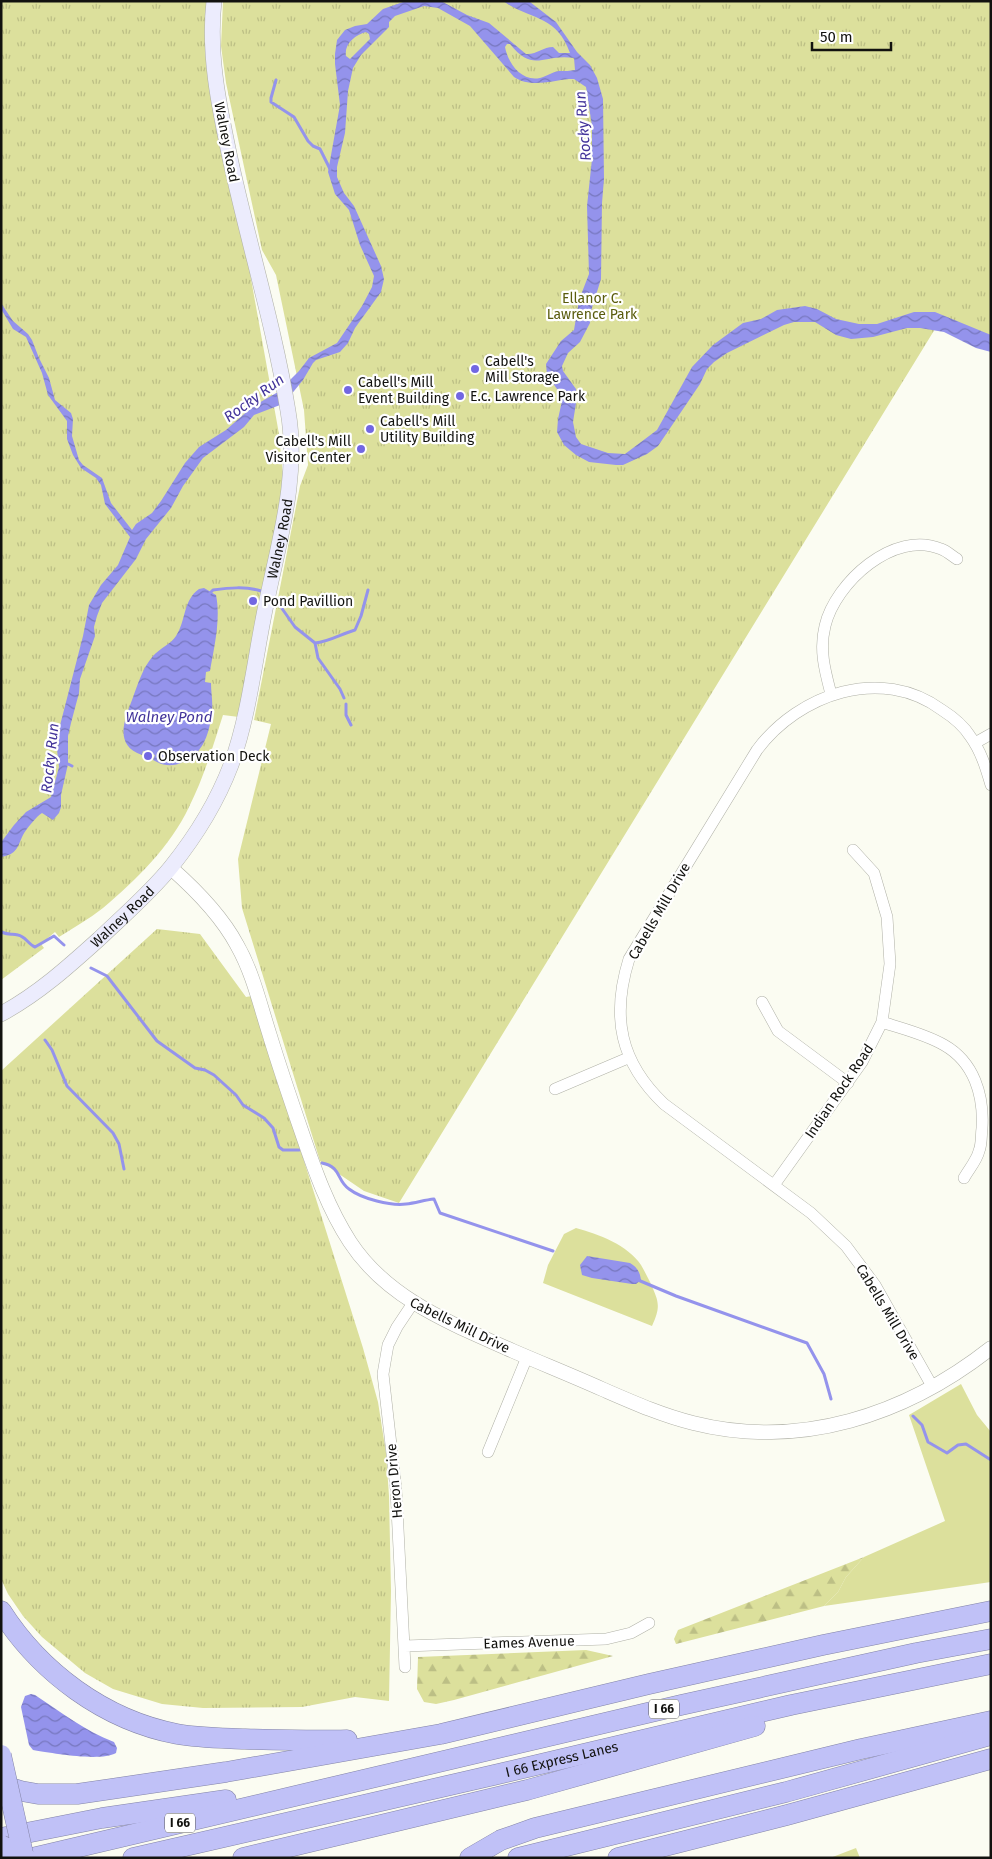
<svg xmlns="http://www.w3.org/2000/svg" width="992" height="1859" viewBox="0 0 992 1859" font-family="'Fira Sans',sans-serif">
	<defs>
		<pattern id="forest-firs" width="22" height="20" patternUnits="userSpaceOnUse" patternTransform="scale(1.25)"><rect width="22" height="20" fill="#dce09c"/><path d="M5 1l3.5 6h-7zM16 11l3.5 6h-7z" fill="#bcbf85"/></pattern>
		<pattern id="park-tufts" width="24" height="20" patternUnits="userSpaceOnUse" patternTransform="scale(1.25)"><rect width="24" height="20" fill="#dce09c"/><path d="M3 7l-1-3M5 7V3M7 7l1-3M15 17l-1-3M17 17v-4M19 17l1-3" fill="none" stroke="#bcbf85"/></pattern>
		<pattern id="water-waves" width="16" height="10" patternUnits="userSpaceOnUse" patternTransform="scale(1.25)"><rect width="16" height="10" fill="#9493ec"/><path d="M0 5q4-4 8 0t8 0" fill="none" stroke="#7777be"/></pattern>
	</defs>
	<rect width="100%" height="100%" fill="#fbfcf2"/>
	<!-- grass -->
	<path fill="#dce09c" d="M 576,1228 C 598,1234 628,1245 641,1265 C 644,1270 647,1276 650,1282 C 659,1302 661,1306 652,1326 L 543,1283 L 548,1265 L 564,1234 Z
		M 961,1384 L 977,1415 L 991,1432 L 991,1582 L 824,1606 L 838,1592 L 846,1577 L 864,1557 L 945,1521 L 909,1415 Z
		M 856,1848 L 860,1858 L 830,1858 Z"/>
	<!-- forest -->
	<path fill="url(#forest-firs)" d="M 864,1557 L 846,1577 L 838,1592 L 824,1606 L 676,1644 L 674,1639 L 678,1630 Z
		M 586,1650 L 613,1656 L 454,1700 L 436,1704 L 424,1702 L 417,1689 L 418,1657 Z"/>
	<!-- park -->
	<path fill="url(#park-tufts)" d="M 1,1 L 209,1 L 251,279 L 279,434 L 284,488 L 239,717 L 223,715 C 213,746 204,777 189,807 C 170,847 136,880 103,908 C 89,919 73,928 59,937 L 55,932 L 41,944 L 44,948 L 1,980 Z
		M 223,1 L 991,1 L 991,340 L 935,329 L 399,1203 L 364,1191 L 320,1161 L 242,908 L 238,859 L 271,724 L 254,720 L 300,486 L 308,465 L 304,410 L 276,275 L 262,250 L 226,83 L 221,46 Z
		M 157,929 L 200,934 L 246,997 L 252,996 L 363,1348 L 378,1402 L 386,1453 L 389,1496 L 391,1591 L 389,1701 L 355,1697 L 302,1707 L 203,1708 L 162,1704 L 113,1689 L 85,1673 L 42,1637 L 23,1616 L 8,1594 L 1,1579 L 1,1071 Z"/>
	<!-- water -->
	<path fill="url(#water-waves)" fill-rule="evenodd" d="M 406,1 L 441,1 L 467,15 L 489,23 L 526,54 C 536,55 543,47 553,47 L 559,53 L 570,53 C 556,14 532,21 503,1 L 530,2 L 556,22 L 577,52 L 590,65 L 597,78 L 603,99 L 604,179 L 602,203 L 601,279 L 591,311 L 590,323 L 580,342 L 568,353 L 562,366 L 563,371 L 576,389 L 577,397 L 573,422 L 576,437 L 581,444 L 608,453 L 625,454 L 657,430 L 692,367 L 713,345 L 743,323 L 761,319 L 777,310 L 805,306 L 817,309 L 836,319 L 859,324 L 877,324 L 914,312 L 935,312 L 991,335 L 991,352 L 976,348 L 944,332 L 920,328 L 907,328 L 873,337 L 851,339 L 836,335 L 815,322 L 794,322 L 784,325 L 727,353 L 714,362 L 707,369 L 700,384 L 658,446 L 647,454 L 623,465 L 616,465 L 589,462 L 576,455 L 564,445 L 557,432 L 558,419 L 562,401 L 557,389 L 547,375 L 546,364 L 561,341 L 574,330 L 579,300 L 589,274 L 587,206 L 592,159 L 592,126 L 586,87 L 574,79 L 569,79 C 551,81 530,88 514,77 L 470,26 L 438,8 L 424,6 L 395,16 L 389,22 L 389,27 L 361,55 L 353,68 L 348,91 L 345,133 L 337,167 L 337,177 L 344,193 L 354,206 L 381,266 L 384,279 L 381,292 L 355,328 L 348,343 L 340,352 L 316,360 L 313,363 L 303,380 L 290,396 L 280,405 L 254,415 L 244,427 L 203,458 L 183,486 L 171,508 L 146,539 L 136,559 L 102,603 L 97,616 L 94,627 L 95,636 L 80,679 L 79,693 L 71,723 L 68,736 L 68,764 L 61,795 L 61,807 L 59,813 L 53,820 L 42,813 C 37,816 26,829 23,835 C 17,848 17,854 1,857 L 2,841 L 14,825 L 26,812 L 51,797 L 59,767 L 56,741 L 83,636 L 89,605 L 101,585 L 118,565 L 130,537 L 105,504 L 101,485 L 96,478 L 81,468 L 73,455 L 67,439 L 67,421 L 48,395 L 42,373 L 26,337 L 13,329 L 1,309 L 1,303 L 13,321 L 28,334 L 32,340 L 39,358 L 49,378 L 55,400 L 71,413 L 73,419 L 72,436 L 79,460 L 83,465 L 102,478 L 111,503 L 132,530 L 136,524 L 152,513 L 161,501 L 185,463 L 199,447 L 226,430 L 252,407 L 278,392 L 299,371 L 309,358 L 337,343 L 362,306 L 372,287 L 374,276 L 360,245 L 349,210 L 335,194 L 328,172 L 340,105 L 335,64 L 335,54 L 337,40 L 345,30 L 355,26 L 367,24 L 383,9 ZM 366,32 L 369,34 L 370,39 L 350,59 L 346,56 C 344,44 355,35 366,32 ZM 507,44 L 510,44 C 534,74 543,53 574,58 L 575,70 C 570,71 565,71 559,71 C 552,72 547,76 540,78 C 521,82 508,63 505,47 Z
		M 204,588 L 216,595 C 221,619 214,648 210,671 L 206,672 L 205,682 L 211,683 C 211,692 213,702 212,711 C 210,731 204,754 183,762 C 173,767 163,766 153,760 L 155,755 L 143,751 L 142,755 C 114,745 124,721 132,700 C 138,684 142,669 153,656 C 160,648 171,644 176,636 C 186,621 183,600 199,589 Z
		M 587,1256 L 630,1263 C 637,1267 640,1272 641,1280 L 636,1284 L 632,1284 L 592,1278 L 582,1275 L 580,1265 Z
		M 31,1694 L 35,1695 C 61,1712 85,1731 114,1742 L 117,1748 L 116,1753 C 100,1762 52,1753 33,1750 L 29,1745 L 21,1707 L 25,1696 Z"/>
	<g fill="none" stroke-linecap="round" stroke-linejoin="round">
		<!-- stream -->
		<path stroke="#9493ec" stroke-width="3" d="M 276,80 L 271,98 L 271,102 L 294,117 L 308,141 L 313,146 L 320,149 L 330,169
			M 209,594 L 213,590 C 228,588 246,586 261,591
			M 276,600 L 295,627 L 315,643 L 318,658 L 340,689 L 344,698
			M 315,643 C 329,642 341,634 355,630 L 361,616 L 368,590
			M 346,704 L 346,715 L 351,725
			M 68,764 L 72,766
			M 1,932 C 11,936 11,933 18,935 C 25,936 28,944 35,947 L 54,936 L 64,945
			M 91,968 L 107,976 L 157,1041 L 195,1068 L 205,1070 L 214,1075 L 236,1095 L 243,1105 L 264,1118 L 273,1128 L 279,1147 L 283,1150 L 299,1150
			M 45,1040 L 52,1050 L 67,1086 L 113,1133 L 119,1144 L 124,1169
			M 322,1163 C 342,1167 336,1180 349,1189 C 362,1199 391,1206 406,1204 C 416,1203 424,1200 434,1199 L 440,1213 L 553,1251
			M 638,1280 L 676,1296 L 807,1343 L 824,1374 L 831,1399
			M 913,1416 L 922,1425 L 928,1442 L 947,1453 L 958,1445 L 966,1444 L 991,1460"/>
		<!-- minor casing -->
		<g stroke="#b0b1a7" stroke-width="12">
			<path id="minor" d="M 831,694 C 825,671 819,650 825,626 C 835,583 894,529 941,549 C 947,551 952,556 957,559
				M 975,743 L 991,734
				M 762,1002 L 778,1031 L 848,1083
				M 882,1022 C 903,1029 925,1034 944,1045 C 974,1062 984,1095 982,1128 C 981,1135 982,1144 979,1151 C 977,1160 969,1169 964,1178
				M 555,1089 L 628,1058
				M 774,1185 L 862,1062 L 882,1022 L 890,964 L 887,917 L 874,873 L 853,850
				M 932,1386 L 875,1285 L 846,1246 L 811,1213 L 664,1104 C 620,1062 611,1017 629,959 L 757,750 C 799,694 881,665 942,710 C 953,717 963,725 970,736 C 981,751 986,768 991,785
				M 488,1452 L 527,1357
				M 405,1646 L 606,1639 L 631,1633 L 649,1623
				M 405,1667 L 396,1489 L 383,1374 L 388,1345 L 397,1327 L 413,1303"/>
		</g>
		<!-- tertiary casing -->
		<g stroke="#b0b1a7" stroke-width="15">
			<path id="tertiary" d="M 171,868 C 196,890 221,915 237,945 C 253,973 260,1005 270,1036 C 280,1069 291,1101 302,1133 C 315,1171 328,1208 350,1242 C 388,1300 453,1324 513,1351 C 543,1364 573,1376 602,1389 C 632,1402 661,1415 693,1423 C 800,1450 906,1415 991,1348"/>
		</g>
		<!-- secondary casing -->
		<g stroke="#b0b1a7" stroke-width="16">
			<g id="secondary">
				<path id="s1" d="M 1,1014 C 38,994 68,967 99,939 C 123,916 150,893 171,867 C 195,837 217,802 231,765 C 250,713 255,655 267,600 C 280,537 299,475 288,411 C 274,325 248,242 230,158 C 219,106 208,54 214,1"/>
			</g>
		</g>
		<!-- motorway casing -->
		<g stroke="#8384a6" stroke-width="21">
			<g id="motorway">
				<path d="M 1,1611 C 40,1672 104,1720 177,1734 C 199,1738 222,1738 245,1739 C 279,1740 313,1741 347,1740"/>
				<path d="M 1,1785 L 21,1791 L 38,1794 L 77,1794 L 226,1772 L 441,1734 L 649,1684 L 823,1645 L 991,1611"/>
				<path d="M 1,1838 L 102,1818 L 226,1800"/>
				<path d="M 32,1858 L 681,1705 L 916,1653 L 991,1639"/>
				<path id="s2" d="M 133,1858 L 494,1775 L 791,1705 L 991,1664"/>
				<path d="M 243,1858 L 527,1790 L 755,1726"/>
				<path d="M 470,1858 L 501,1840 L 535,1828 L 861,1749 L 991,1721"/>
				<path d="M 518,1858 L 786,1792 L 991,1735"/>
				<path d="M 618,1858 L 787,1815 L 991,1759"/>
			</g>
		</g>
		<!-- minor -->
		<use href="#minor" stroke="#fff" stroke-width="11"/>
		<!-- tertiary -->
		<use href="#tertiary" stroke="#fff" stroke-width="14"/>
		<!-- secondary -->
		<use href="#secondary" stroke="#ececfd" stroke-width="15"/>
		<!-- motorway -->
		<use href="#motorway" stroke="#c0c1f7" stroke-width="20"/>
		<!-- motorway-bridge casing -->
		<g stroke="#8384a6" stroke-width="21" stroke-linecap="butt">
			<path id="motorway-bridge" d="M 1,1755 L 24,1858
				M 1,1845 L 26,1858"/>
		</g>
		<!-- motorway-bridge -->
		<use href="#motorway-bridge" stroke="#c0c1f7" stroke-width="20"/>
	</g>
	<!-- markers -->
	<g fill="#7267e2" stroke="#fff" stroke-width="2">
		<circle cx="475" cy="369" r="5"/>
		<circle cx="348" cy="390" r="5"/>
		<circle cx="460" cy="396" r="5"/>
		<circle cx="370" cy="429" r="5"/>
		<circle cx="361" cy="449" r="5"/>
		<circle cx="253" cy="601" r="5"/>
		<circle cx="148" cy="756" r="5"/>
	</g>
	<g text-anchor="middle" stroke-width="4.5" stroke-linejoin="round" paint-order="stroke">
		<!-- shield labels -->
		<g fill="#fff" stroke="#595957" stroke-width="1">
			<rect x="649" y="1699.5" width="30" height="19" rx="4"/>
			<rect x="165" y="1813.5" width="30" height="19" rx="4"/>
		</g>
		<g font-size="12" font-weight="bold" fill="#12120f">
			<text x="664" y="1713">I 66</text>
			<text x="180" y="1827">I 66</text>
		</g>
		<!-- street labels -->
		<g font-size="14" fill="#12120f" stroke="#fff">
			<text transform="translate(227 142) rotate(79)" y="5">Walney Road</text>
			<text dy="5" stroke="none"><textPath href="#s1" startOffset="576">Walney Road</textPath></text>
			<text transform="translate(659 911) rotate(-60)" y="5">Cabells Mill Drive</text>
			<text dy="5" stroke="none"><textPath href="#s1" startOffset="156">Walney Road</textPath></text>
			<text transform="translate(839 1091) rotate(-56)" y="5">Indian Rock Road</text>
			<text transform="translate(888 1312) rotate(59)" y="5">Cabells Mill Drive</text>
			<text transform="translate(460 1325) rotate(26)" y="5">Cabells Mill Drive</text>
			<text transform="translate(394 1481) rotate(-95)" y="5">Heron Drive</text>
			<text transform="translate(529 1642) rotate(-2)" y="5">Eames Avenue</text>
			<text dy="5" stroke="none"><textPath href="#s2" startOffset="440">I 66 Express Lanes</textPath></text>
		</g>
		<!-- park labels -->
		<g font-size="14" fill="#5a5c0d" stroke="#fff">
			<text x="592" y="303">Ellanor C.<tspan x="592" dy="16">Lawrence Park</tspan></text>
		</g>
		<!-- poi labels -->
		<g font-size="14" fill="#12120f" stroke="#fff" text-anchor="start">
			<text x="485" y="366">Cabell's<tspan x="485" dy="16">Mill Storage</tspan></text>
			<text x="358" y="387">Cabell's Mill<tspan x="358" dy="16">Event Building</tspan></text>
			<text x="470" y="401">E.c. Lawrence Park</text>
			<text x="380" y="426">Cabell's Mill<tspan x="380" dy="16">Utility Building</tspan></text>
			<text x="351" y="446" text-anchor="end">Cabell's Mill<tspan x="351" dy="16">Visitor Center</tspan></text>
			<text x="263" y="606">Pond Pavillion</text>
			<text x="158" y="761">Observation Deck</text>
		</g>
		<!-- water labels -->
		<g font-size="15" font-style="italic" fill="#43349a" stroke="#fff">
			<text transform="translate(583 126) rotate(-95)" y="5">Rocky Run</text>
			<text transform="translate(254 398) rotate(-36)" y="5">Rocky Run</text>
			<text x="169" y="722">Walney Pond</text>
			<text transform="translate(50 758) rotate(-84)" y="5">Rocky Run</text>
		</g>
	</g>
	<!-- border -->
	<rect width="992" height="1859" fill="none" stroke="#12120f" stroke-width="5"/>
	<!-- scale -->
	<path d="M812 42v8h79v-8" fill="none" stroke="#12120f" stroke-width="2.5"/>
	<text x="820" y="42" font-size="15" fill="#12120f" stroke="#ffffff" stroke-width="4" paint-order="stroke">50 m</text>
</svg>
